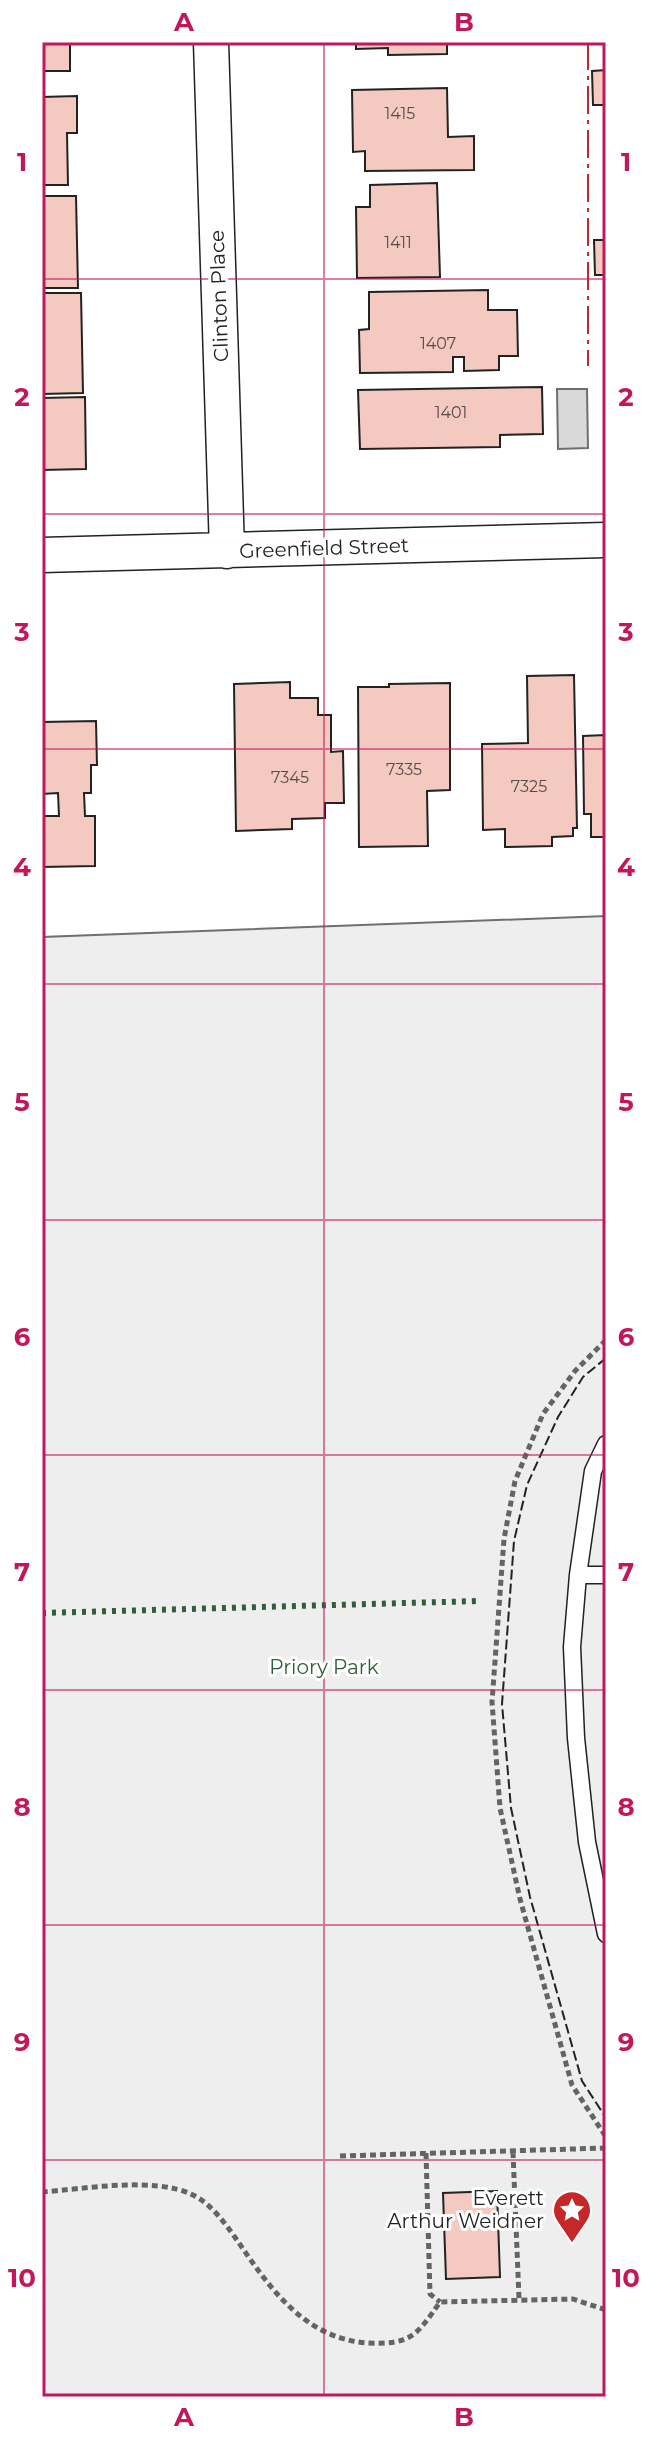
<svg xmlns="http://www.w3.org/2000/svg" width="648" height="2439" viewBox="0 0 648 2439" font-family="Montserrat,sans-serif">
	<rect width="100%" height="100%" fill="#fff"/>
	<!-- green -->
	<path fill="#eee" stroke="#6f6f6f" stroke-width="2" d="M 606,916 L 606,2397 L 42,2397 L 42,937 Z"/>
	<!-- water -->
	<path fill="#d9d9d9" stroke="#6f6f6f" stroke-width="2" d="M 557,389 L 587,389 L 588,448 L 558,449 Z"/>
	<!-- building -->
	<path fill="#f3c9c0" stroke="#222" stroke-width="2" d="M 42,42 L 70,42 L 70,71 L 42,71 Z
		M 356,42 L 447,42 L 447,54 L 388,55 L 388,48 L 356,49 Z
		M 606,70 L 606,105 L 593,105 L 592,71 Z
		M 447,88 L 448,137 L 474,136 L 474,170 L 365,171 L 365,151 L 353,152 L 352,90 Z
		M 77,96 L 77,133 L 67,133 L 68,185 L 42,185 L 42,97 Z
		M 437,183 L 440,277 L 357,278 L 356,207 L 370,207 L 370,185 Z
		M 42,196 L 76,196 L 78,288 L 42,288 Z
		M 594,240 L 606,240 L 606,275 L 595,275 Z
		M 488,290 L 488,310 L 517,310 L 518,356 L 499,356 L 499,370 L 464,371 L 464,357 L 453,357 L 453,372 L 360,373 L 359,330 L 369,329 L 369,292 Z
		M 42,293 L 81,293 L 83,393 L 42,394 Z
		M 542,387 L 543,434 L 500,435 L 500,447 L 360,449 L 358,390 Z
		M 85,397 L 86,469 L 42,470 L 42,398 Z
		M 574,675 L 577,828 L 573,828 L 573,836 L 552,837 L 552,846 L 505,847 L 505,829 L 483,830 L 482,744 L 528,743 L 527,676 Z
		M 290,682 L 290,698 L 318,698 L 318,715 L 331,715 L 331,752 L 343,751 L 344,803 L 325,803 L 325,818 L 292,819 L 292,829 L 236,831 L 234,684 Z
		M 450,683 L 450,790 L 427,791 L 428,846 L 359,847 L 358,687 L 389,687 L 389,684 Z
		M 96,721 L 97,765 L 91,765 L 91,793 L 84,793 L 85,816 L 95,816 L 95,866 L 42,867 L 42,816 L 59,816 L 58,793 L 42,794 L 42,722 Z
		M 606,735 L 606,837 L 591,837 L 591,814 L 584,814 L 583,736 Z
		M 497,2191 L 500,2277 L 446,2279 L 443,2193 Z"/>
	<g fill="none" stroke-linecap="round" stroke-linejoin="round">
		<!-- lane casing -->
		<g stroke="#222" stroke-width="19">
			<path id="lane" d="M 606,1444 L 593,1471 L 578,1575 L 572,1647 L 576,1738 L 587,1842 L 606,1934
				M 578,1575 L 606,1575"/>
		</g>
		<!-- street casing -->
		<g stroke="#222" stroke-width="37">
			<path id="street" d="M 211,42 L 227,551
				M 42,555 L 606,540"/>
		</g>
		<!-- path -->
		<path stroke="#646464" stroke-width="5" stroke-dasharray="6 4" stroke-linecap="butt" d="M 606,1340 L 575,1371 L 543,1414 L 515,1481 L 504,1539 L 492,1702 L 500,1808 L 520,1899 L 572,2085 L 606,2137
			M 513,2152 L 519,2298
			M 426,2153 L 430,2294 L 440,2302
			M 340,2156 L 606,2148
			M 42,2192 C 84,2189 155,2176 193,2195 C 212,2204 227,2226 239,2243 C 271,2290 306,2339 368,2343 C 411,2345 417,2335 440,2302 L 573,2299 L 606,2310"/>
		<!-- lane -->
		<use href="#lane" stroke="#fff" stroke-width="16"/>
		<!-- street -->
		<use href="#street" stroke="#fff" stroke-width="34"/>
		<!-- hedge -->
		<path stroke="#2f5e38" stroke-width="6" stroke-dasharray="4 6" stroke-linecap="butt" d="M 42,1613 L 479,1601"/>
		<!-- fence -->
		<path stroke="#222" stroke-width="2" stroke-dasharray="10 4" stroke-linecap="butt" d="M 606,1358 L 583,1377 L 558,1417 L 527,1485 L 514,1541 L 502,1704 L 511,1808 L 530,1897 L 582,2081 L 606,2118"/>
		<!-- power -->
		<path stroke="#c62828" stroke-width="2" stroke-dasharray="28 6 4 6" stroke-linecap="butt" d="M 588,42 L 588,366"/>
	</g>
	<!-- grid -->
	<path fill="none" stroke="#c2185b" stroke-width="2" stroke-opacity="0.55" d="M 324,42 L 324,2397M 42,279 L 606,279M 42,514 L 606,514M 42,749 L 606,749M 42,984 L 606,984M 42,1220 L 606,1220M 42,1455 L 606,1455M 42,1690 L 606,1690M 42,1925 L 606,1925M 42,2160 L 606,2160"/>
	<!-- icons -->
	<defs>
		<g id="sight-pin" transform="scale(2)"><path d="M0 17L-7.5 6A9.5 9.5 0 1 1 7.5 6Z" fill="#c62828" stroke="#fff"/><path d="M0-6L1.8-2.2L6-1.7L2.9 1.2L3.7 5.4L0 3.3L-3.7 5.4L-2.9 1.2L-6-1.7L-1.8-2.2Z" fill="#fff"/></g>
	</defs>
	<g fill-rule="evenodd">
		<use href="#sight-pin" x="572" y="2210"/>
	</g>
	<g text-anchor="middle" stroke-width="6" stroke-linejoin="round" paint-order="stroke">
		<!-- number labels -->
		<g font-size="16" fill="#564c4a">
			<text x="400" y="119">1415</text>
			<text x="398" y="248">1411</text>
			<text x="438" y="349">1407</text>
			<text x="451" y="418">1401</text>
			<text x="404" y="775">7335</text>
			<text x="290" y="783">7345</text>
			<text x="529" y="792">7325</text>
		</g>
		<!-- street labels -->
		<g font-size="20" fill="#222" stroke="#fff">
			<text transform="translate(219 296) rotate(-92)" y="7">Clinton Place</text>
			<text transform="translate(324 548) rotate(-2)" y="7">Greenfield Street</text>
		</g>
		<!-- park labels -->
		<g font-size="20" fill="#2f5e38" stroke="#fff">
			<text x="324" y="1674">Priory Park</text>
		</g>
		<!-- poi labels -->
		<g font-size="20" fill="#222" stroke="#fff" text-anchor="end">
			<text x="544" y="2205">Everett<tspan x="544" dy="23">Arthur Weidner</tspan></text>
		</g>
	</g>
	<!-- border -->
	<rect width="648" height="2439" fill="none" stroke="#ffffff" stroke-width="88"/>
	<rect x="44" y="44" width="560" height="2351" fill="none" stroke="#c2185b" stroke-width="3"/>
	<g font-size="26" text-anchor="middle" font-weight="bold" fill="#c2185b">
		<text x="184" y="31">A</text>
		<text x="464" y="31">B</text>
		<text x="22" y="171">1</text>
		<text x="626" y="171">1</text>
		<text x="22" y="406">2</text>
		<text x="626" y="406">2</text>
		<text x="22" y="641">3</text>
		<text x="626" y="641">3</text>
		<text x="22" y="876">4</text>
		<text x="626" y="876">4</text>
		<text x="22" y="1111">5</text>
		<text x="626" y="1111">5</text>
		<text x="22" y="1346">6</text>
		<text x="626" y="1346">6</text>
		<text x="22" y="1581">7</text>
		<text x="626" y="1581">7</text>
		<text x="22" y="1816">8</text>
		<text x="626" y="1816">8</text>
		<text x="22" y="2051">9</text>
		<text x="626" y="2051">9</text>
		<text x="22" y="2287">10</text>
		<text x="626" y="2287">10</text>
		<text x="184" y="2426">A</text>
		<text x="464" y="2426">B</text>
	</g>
</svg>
